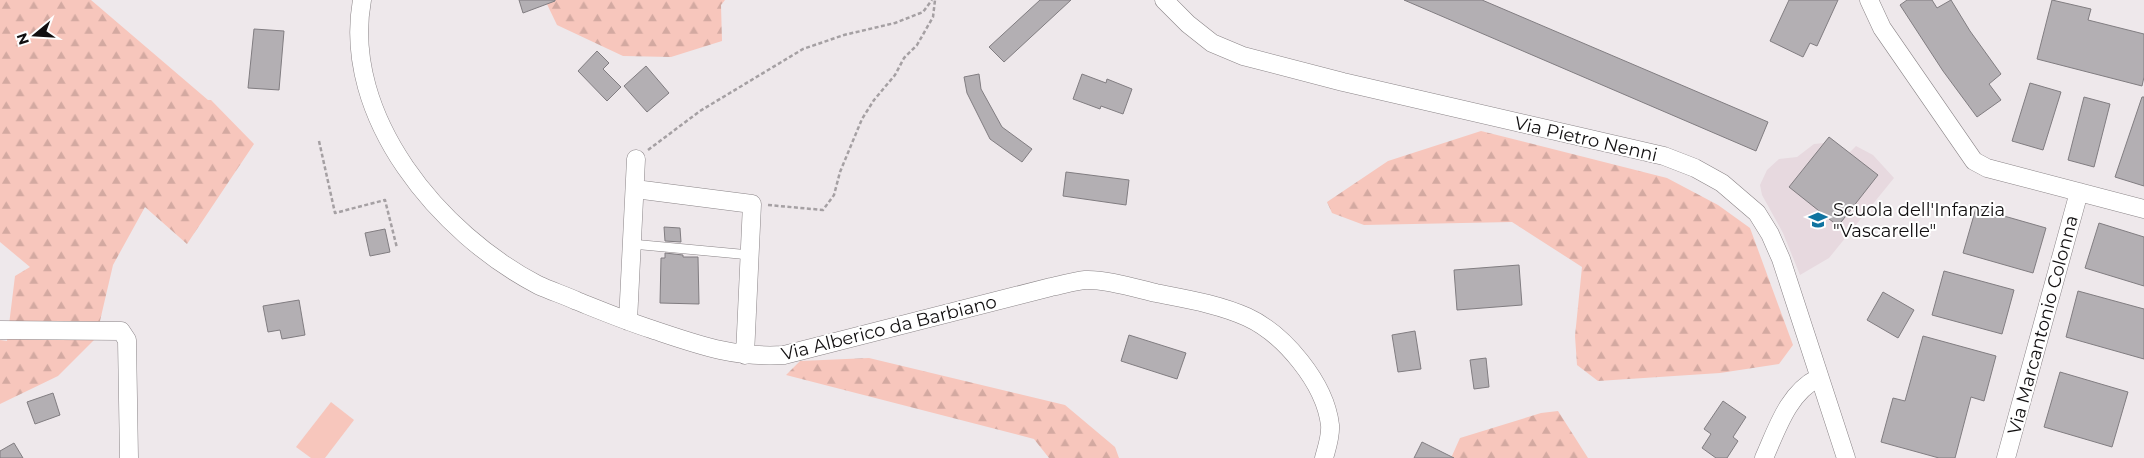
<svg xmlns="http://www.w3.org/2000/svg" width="2144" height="458" viewBox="0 0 2144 458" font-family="Montserrat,sans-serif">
	<defs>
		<pattern id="forest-firs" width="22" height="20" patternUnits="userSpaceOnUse" patternTransform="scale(1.25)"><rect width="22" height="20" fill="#f7c6bc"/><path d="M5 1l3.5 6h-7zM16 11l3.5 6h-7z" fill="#d3a9a1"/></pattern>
	</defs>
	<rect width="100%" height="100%" fill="#eee8eb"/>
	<!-- built -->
	<path fill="#e7d9df" d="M 1829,137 L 1849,153 L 1856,146 L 1873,155 L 1894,178 L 1829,258 L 1800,275 L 1783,233 L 1762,195 L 1760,185 L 1767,170 L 1779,159 L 1797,157 L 1814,144 L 1824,143 Z"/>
	<!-- grass -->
	<path fill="#f7c6bc" d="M 331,402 L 354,420 L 325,458 L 311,458 L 296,447 Z"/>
	<!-- forest -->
	<path fill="url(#forest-firs)" d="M 0,0 L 91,0 L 208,100 L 211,100 L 254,144 L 187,244 L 145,207 L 113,265 L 96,338 L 58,376 L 0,404 L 0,340 L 7,341 L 15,276 L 30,267 L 0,242 Z
		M 545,0 L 725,0 L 721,5 L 722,41 L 671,57 L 623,56 L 557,25 Z
		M 1481,131 L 1667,178 L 1718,205 L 1750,228 L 1793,345 L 1779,364 L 1720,373 L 1598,381 L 1577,365 L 1575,336 L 1582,267 L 1512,222 L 1364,225 L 1332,213 L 1327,202 L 1388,161 Z
		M 869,358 L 1065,405 L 1115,447 L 1119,458 L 1049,458 L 1034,439 L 786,375 L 800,361 Z
		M 1558,411 L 1588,458 L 1451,458 L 1460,438 L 1541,413 Z"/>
	<!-- building -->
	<path fill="#b3afb3" stroke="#817d81" d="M 519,0 L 555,0 L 555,1 L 523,13 Z
		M 1040,0 L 1071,0 L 1004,62 L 989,47 Z
		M 1404,0 L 1482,0 L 1768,122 L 1756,151 Z
		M 1789,0 L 1838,0 L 1817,46 L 1810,43 L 1803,57 L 1770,41 Z
		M 1907,0 L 1932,0 L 1937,8 L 1951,0 L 1970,31 L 2001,74 L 1989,84 L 2001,100 L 1977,117 L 1943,71 L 1900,5 Z
		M 2052,0 L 2091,9 L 2088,20 L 2144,34 L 2144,77 L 2142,86 L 2037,59 Z
		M 254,29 L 284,31 L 279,90 L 248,88 Z
		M 597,51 L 609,63 L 603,69 L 621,87 L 607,101 L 578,71 Z
		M 646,66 L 669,93 L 647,112 L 624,86 Z
		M 979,74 L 981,89 L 1002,127 L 1032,149 L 1022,162 L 990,139 L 967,93 L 964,77 Z
		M 1082,74 L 1106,83 L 1107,79 L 1132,89 L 1123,114 L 1101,106 L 1100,109 L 1073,99 Z
		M 2030,83 L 2061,92 L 2043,150 L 2012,141 Z
		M 2084,97 L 2110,104 L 2094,167 L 2068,160 Z
		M 2142,97 L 2144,97 L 2144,186 L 2115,177 Z
		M 1829,137 L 1878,175 L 1838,226 L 1789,187 Z
		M 1066,172 L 1129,180 L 1126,205 L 1063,196 Z
		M 1976,208 L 2046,228 L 2033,273 L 1963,253 Z
		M 2099,223 L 2144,237 L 2144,286 L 2085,268 Z
		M 664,227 L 680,228 L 681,242 L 665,241 Z
		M 385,229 L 390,252 L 370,256 L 365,233 Z
		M 665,253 L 683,255 L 683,257 L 698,257 L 699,304 L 660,303 L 661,258 L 665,258 Z
		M 1519,265 L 1522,305 L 1457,310 L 1454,270 Z
		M 1944,271 L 2014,290 L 2002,334 L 1932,315 Z
		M 2078,291 L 2144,309 L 2144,359 L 2066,337 Z
		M 1883,292 L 1914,310 L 1898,338 L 1867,320 Z
		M 299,300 L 305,335 L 282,339 L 280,330 L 268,332 L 263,306 Z
		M 1415,331 L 1421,369 L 1398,372 L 1392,335 Z
		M 1129,335 L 1186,353 L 1177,379 L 1121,361 Z
		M 1923,336 L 1996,356 L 1984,401 L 1971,397 L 1955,458 L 1939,458 L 1881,442 L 1893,398 L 1905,401 Z
		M 1486,358 L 1489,387 L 1474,389 L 1470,360 Z
		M 2060,372 L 2128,392 L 2112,447 L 2044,427 Z
		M 53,393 L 60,415 L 35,424 L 27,402 Z
		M 1723,401 L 1746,417 L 1733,437 L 1738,441 L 1727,458 L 1716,458 L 1702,448 L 1711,434 L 1704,429 Z
		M 1422,442 L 1454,458 L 1414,458 Z
		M 14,443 L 23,458 L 0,458 L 0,451 Z"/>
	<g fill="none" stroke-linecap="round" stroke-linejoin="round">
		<!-- lane casing -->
		<g stroke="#8a8487" stroke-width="10">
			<path id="lane" d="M 632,244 L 750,255"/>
		</g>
		<!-- street casing -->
		<g stroke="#8a8487" stroke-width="19">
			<path id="street" d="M 362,0 C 341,117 440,234 538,285 C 551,291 564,295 577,301 C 602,311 626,321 651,329 C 699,345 733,358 784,355 L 1051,287 C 1062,285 1074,281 1085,280 C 1106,279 1135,288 1156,293 C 1186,299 1218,304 1247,317 C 1284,334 1325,383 1330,425 C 1331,436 1327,447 1324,458
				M 1164,0 L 1188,24 L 1212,43 L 1243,56 L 1343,82 L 1664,156 L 1695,168 L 1722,183 L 1757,213 L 1770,234 L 1781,259 L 1846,458
				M 1869,0 L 1882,28 L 1974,161 L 1987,168 L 2144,209
				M 635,189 L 752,204 L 745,355
				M 628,321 L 636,159
				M 0,330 L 121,331 L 127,340 L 129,458
				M 1764,458 C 1777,429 1788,393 1818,378
				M 2006,458 L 2079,192"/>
		</g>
		<!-- path -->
		<path stroke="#a5a0a3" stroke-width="2.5" stroke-dasharray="4 2.5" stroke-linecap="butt" d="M 319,141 L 335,213 L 385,200 L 397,248
			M 648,150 L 700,111 L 803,49 L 844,35 L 895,23 L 923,12 L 932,0
			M 768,205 L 823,210 L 834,195 L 840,172 L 862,119 L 874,100 L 895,75 L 904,58 L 917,45 L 933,17 L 935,0"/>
		<!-- lane -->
		<use href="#lane" stroke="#fff" stroke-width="9"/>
		<!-- street -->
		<use href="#street" stroke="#fff" stroke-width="18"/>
	</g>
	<!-- icons -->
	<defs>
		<g id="school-bare" transform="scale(1.5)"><path d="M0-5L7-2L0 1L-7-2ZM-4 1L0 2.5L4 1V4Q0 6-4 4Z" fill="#0f73a0" stroke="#fff" stroke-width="2.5" paint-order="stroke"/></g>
	</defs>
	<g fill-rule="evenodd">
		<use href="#school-bare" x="1818" y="220"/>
	</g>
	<g text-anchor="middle" stroke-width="4" stroke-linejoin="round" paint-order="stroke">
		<!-- street labels -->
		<g font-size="18" fill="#110f10" stroke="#fff">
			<text transform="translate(1586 139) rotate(13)" y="6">Via Pietro Nenni</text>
			<text transform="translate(2043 325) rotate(-75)" y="6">Via Marcantonio Colonna</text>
			<text transform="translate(889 328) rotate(-14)" y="6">Via Alberico da Barbiano</text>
		</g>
		<!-- poi labels -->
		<g font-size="18" fill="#110f10" stroke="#fff" text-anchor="start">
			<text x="1833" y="216">Scuola dell'Infanzia<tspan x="1833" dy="21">"Vascarelle"</tspan></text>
		</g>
	</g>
	<!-- north arrow -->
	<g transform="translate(35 35) rotate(252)" stroke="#ffffff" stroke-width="4" paint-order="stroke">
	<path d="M0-4L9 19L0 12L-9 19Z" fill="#110f10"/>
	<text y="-8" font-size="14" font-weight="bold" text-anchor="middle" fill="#110f10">N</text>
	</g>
</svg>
